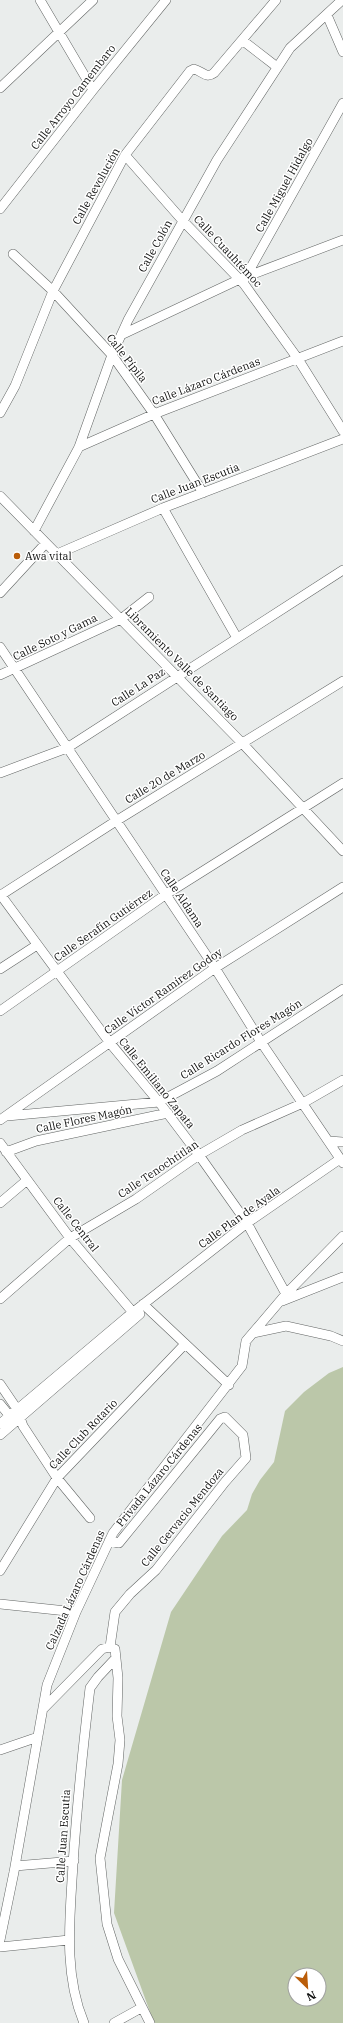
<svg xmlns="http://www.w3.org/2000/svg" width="343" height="2023" font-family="'IBM Plex Serif',serif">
  <rect width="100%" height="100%" fill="#eaedec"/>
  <path fill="#bbc7a9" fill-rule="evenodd" d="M343,1367v656h-189l-40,-110 8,-133 49,-168 51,-76 25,-26 5,-16 8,-14 14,-18 11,-51 19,-19 25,-19zM295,1975h24v24h-24z"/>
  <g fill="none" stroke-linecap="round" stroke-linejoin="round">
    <defs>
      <path id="minor" d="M40,0l53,90
        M327,15l16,37
        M242,40l35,27
        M0,88l93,-88
        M125,155l58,66 61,63 54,75 45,72
        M0,209l93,-119 73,-90
        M13,254l40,37 59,64 42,59 49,79
        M245,278l98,-175
        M121,335l119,-56 103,-39
        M0,413l15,-27 38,-95 72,-136 65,-84 4,-2c8,2 12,10 20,4l62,-73
        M79,447l75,-33 189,-73
        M0,496l243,248 100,107
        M163,508l74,130
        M34,531l45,-84 33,-92 16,-35 89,-160 73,-112 52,-48
        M57,554l106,-46 180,-69
        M0,593l46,-50
        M0,647l215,321 46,74 82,121
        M0,675l121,-56 28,-22
        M0,773l67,-25 276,-178
        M0,894l110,149 49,59 40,53 48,68 39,71
        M1,895l115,-74 227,-140
        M0,969l37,-24
        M0,1011l165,-116 178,-112
        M7,1116l152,-14 58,-31 126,-82
        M0,1120l215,-152 128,-81
        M329,1141l14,1
        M0,1143l70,95 66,78
        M6,1152l30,-11 132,-28
        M0,1203l26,-22
        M0,1299l70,-61 66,-39 63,-44 43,-25 61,-27 40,-23
        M282,1301l61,-24
        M143,1304l86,81
        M253,1333l33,-7 45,10 12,5
        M0,1384l17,25 6,17 34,52 33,40
        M0,1404l13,16
        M0,1424l127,-107 120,-94 93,-64
        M0,1435l140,-121
        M109,1541l10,2 101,-124 5,-2 18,18 3,23 -21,24 -69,88 -26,24 -15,18 -5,35 5,2 3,29 -1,38 3,24 -2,24 -18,94 7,66 11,35 32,64
        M0,1571l57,-93 128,-134
        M0,1604l76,8
        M43,1709l59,-60 8,-2
        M0,1750l38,-13
        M15,1866l59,-5
        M0,1940l14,-68 33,-187 29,-73 37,-79 129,-167 4,-25 40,-47 57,-58
        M0,1947l69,-7
        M84,2023c-21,-50 -14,-106 -11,-159 4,-59 10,-117 17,-176l8,-11 17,-18
        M114,2023l27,-15"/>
    </defs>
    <use href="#minor" stroke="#626564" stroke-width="10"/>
    <use href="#minor" stroke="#fff" stroke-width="9"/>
  </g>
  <circle fill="#ba5d09" stroke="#fff" stroke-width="1.5" cx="17" cy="556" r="4"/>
  <g text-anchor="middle" stroke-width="3" stroke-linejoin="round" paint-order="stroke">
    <g font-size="11" fill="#101110" stroke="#fff">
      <text transform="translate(73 97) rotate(-52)" y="4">Calle Arroyo Camembaro</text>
      <text transform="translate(284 185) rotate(-61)" y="4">Calle Miguel Hidalgo</text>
      <text transform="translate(96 186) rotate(-61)" y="4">Calle Revolución</text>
      <text transform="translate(155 246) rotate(-61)" y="4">Calle Colón</text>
      <text transform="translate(228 251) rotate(47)" y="4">Calle Cuauhtémoc</text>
      <text transform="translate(127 358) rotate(52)" y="4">Calle Pípila</text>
      <text transform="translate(206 381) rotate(-21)" y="4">Calle Lázaro Cárdenas</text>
      <text transform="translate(195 483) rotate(-21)" y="4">Calle Juan Escutia</text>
      <text transform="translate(55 637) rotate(-26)" y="4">Calle Soto y Gama</text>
      <text transform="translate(182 664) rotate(45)" y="4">Libramiento Valle de Santiago</text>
      <text transform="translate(138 687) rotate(-33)" y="4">Calle La Paz</text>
      <text transform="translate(165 777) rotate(-31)" y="4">Calle 20 de Marzo</text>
      <text transform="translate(182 898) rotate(56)" y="4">Calle Aldama</text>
      <text transform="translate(103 925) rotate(-35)" y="4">Calle Serafín Gutiérrez</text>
      <text transform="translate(163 991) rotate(-35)" y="4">Calle Víctor Ramírez Godoy</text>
      <text transform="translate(241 1039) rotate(-32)" y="4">Calle Ricardo Flores Magón</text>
      <text transform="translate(157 1083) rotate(51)" y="4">Calle Emiliano Zapata</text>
      <text transform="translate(84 1119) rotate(-12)" y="4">Calle Flores Magón</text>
      <text transform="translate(158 1169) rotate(-34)" y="4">Calle Tenochtitlan</text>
      <text transform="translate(239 1217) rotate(-36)" y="4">Calle Plan de Ayala</text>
      <text transform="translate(76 1224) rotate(52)" y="4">Calle Central</text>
      <text transform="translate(83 1434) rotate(-46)" y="4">Calle Club Rotario</text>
      <text transform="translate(159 1475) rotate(-51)" y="4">Privada Lázaro Cárdenas</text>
      <text transform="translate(182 1517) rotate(-51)" y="4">Calle Gervacio Mendoza</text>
      <text transform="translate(75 1590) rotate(-66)" y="4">Calzada Lázaro Cárdenas</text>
      <text transform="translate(63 1836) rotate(-86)" y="4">Calle Juan Escutia</text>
    </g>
    <g font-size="11" fill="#101110" stroke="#fff" text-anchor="start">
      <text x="25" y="560">Awa vital</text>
    </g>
  </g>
  <g transform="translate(307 1987) rotate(155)"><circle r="19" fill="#ffffff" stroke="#9fa09f"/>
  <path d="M0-3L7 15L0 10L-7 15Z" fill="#ba5d09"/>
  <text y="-6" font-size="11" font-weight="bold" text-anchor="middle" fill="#101110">N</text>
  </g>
</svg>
